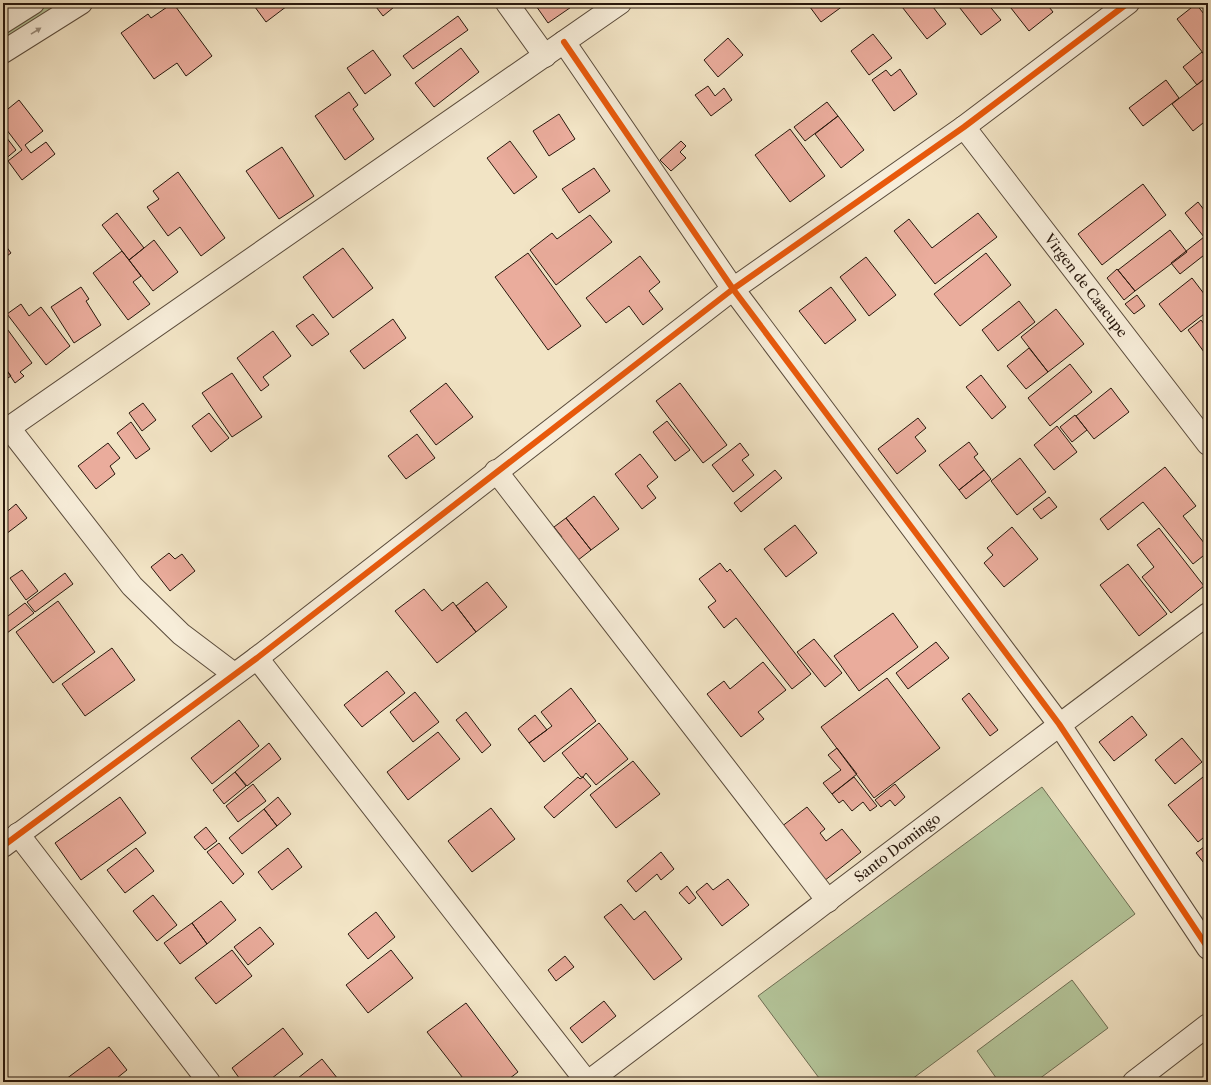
<svg xmlns="http://www.w3.org/2000/svg" width="1211" height="1085" font-family="'Libre Caslon Text',serif">
  <rect width="100%" height="100%" fill="#f2e4c5"/>
  <filter id="stains"><feTurbulence type="fractalNoise" baseFrequency=".005" numOctaves="4"/><feColorMatrix values="0 0 0 0 .2 0 0 0 0 .09 0 0 0 0 .02 0 0 0 .5 -.17"/></filter>
  <radialGradient id="worn" r=".72"><stop offset=".6" stop-color="#630" stop-opacity="0"/><stop offset="1" stop-color="#630" stop-opacity=".3"/></radialGradient>
  <path fill="#b4c59a" stroke="#6e6e54" d="M50,3h13l-60,37v-8z
    M1042,787l93,127 -227,168h-86l-64,-86z
    M1072,980l36,48 -73,54h-36l-22,-31z"/>
  <path fill="#eaac9c" stroke="#28180d" d="M173,3l39,53 -26,20 -9,-13 -23,16 -33,-46 27,-19 3,4z
    M252,3h39l-25,19z
    M373,3h26l-16,13z
    M534,3h43l-29,20z
    M807,3h40l-26,19z
    M899,3h31l16,21 -19,15z
    M956,3h31l14,17 -20,15z
    M1007,3h39l7,9 -24,19z
    M1196,4l12,15v30l-5,4 -26,-34z
    M458,16l10,14 -55,39 -10,-13z
    M873,34l19,24 -23,17 -18,-24z
    M728,38l15,17 -25,22 -14,-17z
    M461,48l18,24 -45,35 -19,-24z
    M373,50l18,25 -26,19 -18,-26z
    M1202,52l6,8v16l-11,9 -14,-18z
    M900,69l17,25 -23,17 -22,-31 14,-10 5,6z
    M1208,76v43l-15,12 -21,-27z
    M1166,80l13,18 -36,28 -14,-18z
    M708,86l7,10 9,-8 8,12 -21,16 -16,-21z
    M349,92l9,13 -5,4 21,30 -29,21 -30,-44z
    M19,100l24,31 -18,14 6,8 15,-11 9,12 -33,26 -14,-19 14,-11 -19,-25v-12z
    M827,102l11,14 -33,25 -11,-14z
    M559,114l16,25 -26,17 -16,-25z
    M838,116l26,34 -23,18 -26,-34z
    M790,129l35,47 -35,26 -35,-47z
    M3,133l13,17 -13,11z
    M510,141l27,36 -23,17 -27,-36z
    M681,141l5,5 -6,6 6,6 -15,13 -11,-11z
    M282,147l32,49 -35,23 -33,-48z
    M594,168l16,23 -31,22 -17,-24z
    M178,172l47,66 -24,18 -21,-29 -12,9 -21,-29 12,-8 -6,-8z
    M1143,184l23,31 -64,50 -24,-31z
    M1198,202l10,13v37l-28,22 -9,-11 33,-26 -19,-24z
    M117,213l27,35 -15,12 -27,-35z
    M978,213l19,24 -62,47 -41,-53 15,-12 23,29z
    M590,215l22,27 -56,43 -26,-35 22,-17 5,6z
    M1170,230l17,22 -52,39 -17,-21z
    M154,240l24,32 -25,19 -24,-31z
    M3,242l8,11 -8,6z
    M343,248l30,40 -40,30 -30,-41z
    M122,251l19,25 -8,6 17,22 -22,16 -35,-47z
    M528,253l53,73 -33,24 -53,-73z
    M986,253l25,32 -51,41 -26,-32z
    M640,256l20,26 -11,9 14,18 -20,16 -14,-19 -23,17 -20,-25z
    M866,257l30,38 -27,21 -29,-39z
    M1117,269l18,22 -11,9 -17,-22z
    M1192,278l16,21v12l-27,21 -22,-28z
    M81,287l8,12 -3,2 15,24 -27,18 -23,-36z
    M831,287l25,33 -31,24 -26,-33z
    M1137,295l8,11 -11,8 -9,-10z
    M1019,301l16,21 -37,29 -16,-21z
    M21,304l8,12 12,-9 29,39 -24,19 -39,-51z
    M1056,309l28,35 -36,28 -27,-35z
    M313,314l16,20 -17,12 -16,-20z
    M393,319l13,19 -42,31 -14,-18z
    M1201,320l7,9v20l-4,3 -16,-22z
    M5,326l27,37 -12,9 4,4 -9,7 -12,-18v-38z
    M273,331l18,25 -28,21 6,8 -8,6 -24,-33z
    M1029,348l19,24 -22,17 -19,-23z
    M1070,364l22,28 -42,34 -22,-28z
    M3,365l8,11 -8,5z
    M232,373l30,44 -30,20 -30,-44z
    M981,375l25,32 -14,12 -26,-32z
    M446,383l27,34 -37,28 -26,-34z
    M680,383l47,62 -24,18 -47,-62z
    M1111,388l18,24 -35,27 -18,-23z
    M143,403l13,17 -14,11 -13,-18z
    M209,413l20,25 -18,14 -19,-26z
    M1075,415l12,15 -15,12 -12,-15z
    M918,418l8,10 -11,9 11,14 -29,23 -19,-25z
    M667,421l23,29 -15,11 -22,-29z
    M131,422l19,27 -14,10 -19,-26z
    M1057,426l20,26 -23,18 -20,-25z
    M417,434l18,24 -29,21 -18,-23z
    M969,442l9,12 -4,3 10,13 -25,20 -20,-25z
    M108,443l12,15 -10,8 5,8 -19,15 -18,-23z
    M740,443l9,12 -7,5 12,15 -21,17 -21,-27z
    M640,454l18,23 -11,9 9,12 -14,11 -27,-35z
    M1020,458l26,34 -29,23 -26,-34z
    M1165,467l31,39 -13,10 25,32v4l-15,12 -50,-62 -35,28 -8,-11z
    M775,470l7,8 -41,34 -7,-9z
    M984,470l7,9 -25,20 -7,-9z
    M594,496l25,33 -28,21 -25,-32z
    M1049,497l8,10 -16,12 -8,-10z
    M16,504l11,14 -21,16 -3,-4v-15z
    M566,518l25,32 -18,14 -17,-22 6,-5 -8,-10z
    M795,525l22,28 -31,24 -22,-28z
    M1012,527l26,32 -34,28 -20,-24 9,-8 -6,-7z
    M1159,528l45,58 -33,27 -29,-36 12,-10 -17,-22z
    M169,553l6,6 7,-5 13,17 -25,20 -19,-24z
    M720,563l7,9 3,-3 81,105 -19,15 -56,-71 -12,10 -16,-21 8,-6 -17,-22z
    M1128,564l39,50 -28,22 -39,-51z
    M22,570l16,21 -12,9 -16,-22z
    M65,573l8,11 -38,28 -8,-10z
    M487,582l20,25 -31,25 -20,-26z
    M424,589l18,22 11,-9 23,30 -39,31 -42,-52z
    M58,601l37,51 -42,31 -37,-51z
    M25,603l9,10 -31,23v-19l1,2z
    M893,613l25,34 -59,44 -25,-35z
    M814,639l28,34 -17,14 -28,-35z
    M936,642l13,16 -41,31 -12,-16z
    M112,648l23,32 -50,36 -23,-32z
    M763,662l23,28 -28,22 6,7 -23,18 -34,-43 17,-13 6,8z
    M387,671l18,22 -43,34 -18,-22z
    M887,678l53,70 -66,50 -53,-71z
    M571,688l25,33 -52,41 -15,-19 23,-17 -11,-14z
    M415,692l24,30 -26,20 -23,-30z
    M969,693l29,37 -8,6 -28,-37z
    M466,712l25,33 -9,8 -26,-33z
    M535,715l12,15 -18,13 -11,-14z
    M1132,716l15,19 -33,26 -15,-19z
    M239,720l20,26 -47,38 -21,-26z
    M599,723l29,36 -32,26 -10,-12 -3,4h-2l-19,-24z
    M438,732l22,27 -52,41 -21,-28z
    M1182,738l20,24 -27,22 -20,-24z
    M269,743l12,16 -34,27 -12,-14z
    M837,748l20,26 -25,20 -9,-11 18,-13 -13,-15z
    M633,761l27,33 -44,34 -26,-33z
    M235,772l11,14 -22,18 -11,-14z
    M1208,773v61l-10,8 -30,-37z
    M578,777l2,2 3,-2 8,9 -37,32 -10,-11z
    M854,777l23,29 -7,5 -7,-9 -11,9 -9,-11 -4,3 -7,-9z
    M253,784l13,17 -28,21 -12,-16z
    M895,784l10,13 -10,9 -5,-6 -9,7 -6,-7z
    M120,797l26,36 -65,47 -26,-37z
    M278,797l13,17 -14,12 -13,-17z
    M807,807l18,22 -5,4 6,8 16,-12 19,23 -37,29 -43,-54z
    M491,808l24,31 -43,33 -24,-31z
    M264,809l13,17 -35,28 -13,-16z
    M206,827l11,14 -12,9 -11,-13z
    M219,843l25,31 -11,10 -26,-32z
    M1208,844v24l-12,-15z
    M136,848l18,23 -29,22 -18,-23z
    M288,848l14,19 -30,23 -14,-18z
    M661,852l13,17 -13,11 -4,-6 -21,18 -9,-11z
    M728,879l21,26 -27,21 -26,-34 11,-9 6,7z
    M687,886l9,12 -7,6 -10,-11z
    M153,895l24,30 -20,16 -24,-30z
    M221,901l15,19 -29,24 -15,-21z
    M621,904l13,16 11,-9 37,48 -28,21 -50,-63z
    M376,912l19,25 -27,22 -20,-25z
    M192,923l15,21 -27,20 -16,-21z
    M260,927l14,17 -26,21 -14,-18z
    M232,950l20,26 -36,28 -21,-26z
    M391,950l22,28 -45,35 -22,-28z
    M565,956l9,11 -18,14 -8,-11z
    M604,1001l12,15 -34,27 -12,-15z
    M466,1003l52,69 -13,10h-39l-39,-50z
    M283,1028l20,26 -36,28h-25l-10,-14z
    M109,1047l18,23 -15,12h-50z
    M322,1059l16,20 -5,3h-40z
    M517,1077l4,5h-10z"/>
  <g fill="none" stroke-linecap="round" stroke-linejoin="round">
    <defs>
      <g id="minor">
        <path d="M507,3l38,53"/>
        <path d="M564,42l169,247 326,435 149,224"/>
        <path id="s1" d="M964,127l244,317"/>
        <path d="M9,428l123,158 49,48 53,40"/>
        <path d="M3,432l617,-429"/>
        <path d="M496,471l332,430"/>
        <path d="M257,658l330,424"/>
        <path d="M18,834l191,248"/>
        <path d="M3,846l254,-188 476,-369 231,-162 164,-124"/>
        <path d="M1134,1082l74,-57"/>
      </g>
      <g id="tertiary">
        <path d="M3,22l30,-19"/>
        <path d="M3,52l78,-49"/>
        <path id="s2" d="M588,1082c207,-156 412,-314 620,-468"/>
      </g>
    </defs>
    <use href="#minor" stroke="#5a4b3b" stroke-width="24"/>
    <use href="#tertiary" stroke="#5a4b3b" stroke-width="24"/>
    <use href="#minor" stroke="#f7edd9" stroke-width="22"/>
    <use href="#tertiary" stroke="#f7edd9" stroke-width="22"/>
    <defs>
      <path id="cycleway" d="M564,42l169,247 326,435 149,224
        M3,846l254,-188 476,-369 231,-162 164,-124"/>
    </defs>
    <use href="#cycleway" stroke="#f7edd9" stroke-width="8"/>
    <use href="#cycleway" stroke="#e8590c" stroke-width="6"/>
  </g>
  <defs><path id="oneway-solid" d="M-6-.8H1V-3.2L6.5 0L1 3.2V.8H-6Z"/></defs>
  <use fill="#9a8d7d" href="#oneway-solid" transform="translate(36 31) rotate(-32)"/>
  <g text-anchor="middle" stroke-width="3.5" stroke-linejoin="round" paint-order="stroke">
    <g font-size="14" fill="#28180d" stroke="#f7edd9">
      <text dy="5" stroke="none"><textPath href="#s1" startOffset="200">Virgen de Caacupe</textPath></text>
      <text dy="5" stroke="none"><textPath href="#s2" startOffset="388">Santo Domingo</textPath></text>
    </g>
  </g>
  <rect width="1211" height="1085" fill="none" stroke="#f2e4c5" stroke-width="16"/>
  <rect x="4" y="4" width="1203" height="1077" fill="none" stroke="#28180d" stroke-width="2"/>
  <rect x="8" y="8" width="1195" height="1069" fill="none" stroke="#28180d"/>
  <rect width="100%" height="100%" filter="url(#stains)"/>
  <rect width="100%" height="100%" fill="url(#worn)"/>
</svg>
